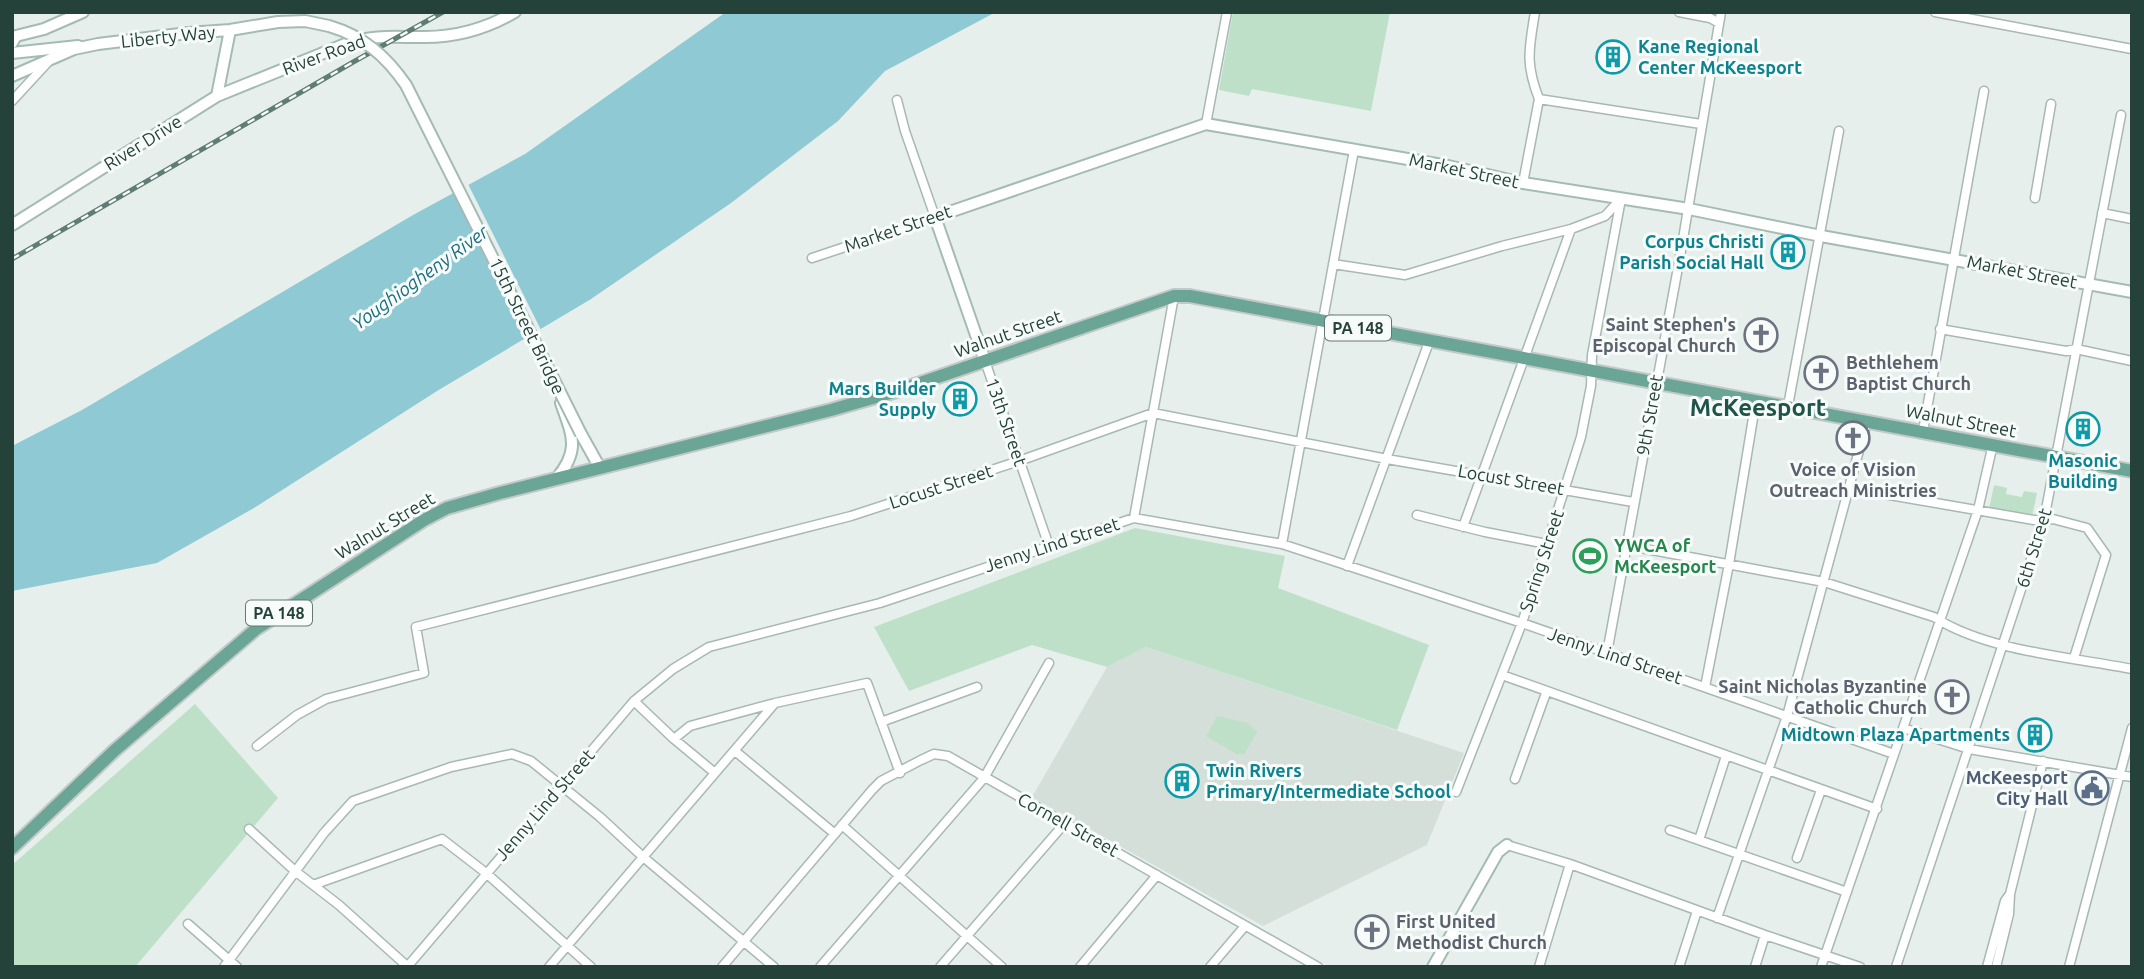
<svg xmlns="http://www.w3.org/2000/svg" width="2144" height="979" font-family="Ubuntu,sans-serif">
  <rect width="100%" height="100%" fill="#e6efeb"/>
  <path fill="#d4dfda" d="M1146,647l318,106 -37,92 -164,81 -231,-129 75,-130z"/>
  <path fill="#bfe0c8" d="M1233,12h157l-19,99 -119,-22 -3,7 -30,-6z
    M1994,485l13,3 -1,6 16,3 2,-6 13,2 -5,24 -43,-8z
    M1135,528l150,28 -7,32 151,57 -32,85 -251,-83 -39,20 -75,-22 -123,46 -35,-64z
    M195,704l83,94 -143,169h-123v-102z
    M1217,716l31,7 9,9 -13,23 -4,-2 -2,2 -32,-19z"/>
  <path fill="#8ec9d4" d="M726,12h270l-111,59 -47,50 -107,82 -140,96 -154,92 -183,117 -97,55 -145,28v-145l70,-36 331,-195 112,-61z"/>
  <path fill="#e6efeb" d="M467,182l75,150 -15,9 -75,-151z"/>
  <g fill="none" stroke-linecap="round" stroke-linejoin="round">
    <defs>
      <path id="street" d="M1535,12c-6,37 -10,51 4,87
        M1679,12l31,6 9,5
        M1935,12l197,37
        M1539,99l162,25
        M12,101l36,-39
        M1206,124l21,-112
        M1523,183l16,-84
        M2035,198l16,-94
        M2102,213l30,6
        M812,258l123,-41 -30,-86 -8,-31
        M1333,264l72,11 97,-29 69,-17 34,-13 14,-15
        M1940,329l126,22 10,-2 56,12
        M985,361l64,185
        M1788,406l51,-275
        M1923,431l61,-340
        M1849,488l185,32 19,-1 34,9 19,27 -32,103
        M1417,515l68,17 62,12
        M1134,518l40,-222
        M1463,527l108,-298
        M1282,544l72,-394
        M1625,545l199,37 110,35c52,34 137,40 198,52
        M1347,566l82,-224
        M1607,653l74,-402 40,-239
        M1502,675l375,134
        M1705,687l24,-123 27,-164
        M634,701l40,38 41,34
        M881,722l96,-35
        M1903,728l66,21 163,28
        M674,739l16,-13 85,-23 92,-20 33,90
        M257,746l40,-31 29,-16 98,-26 -8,-46 435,-111 168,-55 134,-48 234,46 246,43
        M735,751l100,83
        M1515,779l31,-86
        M1456,792l66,-169 59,-186 10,-51 1,-31 29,-156
        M842,825l160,142
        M249,829l46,42 44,34 69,62
        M1670,830l177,62
        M1699,840l27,-84
        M1507,845l63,19 195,71 95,32
        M1797,858l24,-68
        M313,885l129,-46 44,34 105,94
        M1717,918l70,-202 80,-295
        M188,924l49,43
        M224,967l100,-134 29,-32 98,-34 61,-13 19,7 69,56 42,39 132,111
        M407,967l227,-266 39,-32 36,-22 171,-44 254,-85 148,26 240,79 372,131
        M549,967l226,-264
        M722,967l150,-177 9,-9 40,-21 13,-6 14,2 370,211
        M820,967l164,-189 65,-115
        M940,967l125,-144
        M1080,967l77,-92
        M1210,967l35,-41
        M1539,967l31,-103
        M1679,967l18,-56
        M1755,967l10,-32
        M1821,967l157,-457 15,-66
        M1896,967l148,-447 77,-405
        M1987,967l18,-66 5,-7
        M1996,967l13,-53 1,-20 33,-133
        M2069,967l63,-239"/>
      <path id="secondary" d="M12,43l4,-7 28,-7 39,-17
        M12,53l66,-7
        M12,76l62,-27 24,-5 90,-11 42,-3 48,-8 27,-1 24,5
        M217,96l13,-66
        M12,225l205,-129 131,-53c28,-8 43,-6 71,-6 34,1 67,-8 96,-25
        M985,361l-50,-144 271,-93 242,42 75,17 166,26 132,27 311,56
        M581,434l19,34
        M556,479c25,-29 16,-44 5,-76
        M1433,967l65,-115 9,-7"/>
      <path id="primary" d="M12,848l102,-97 142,-122 168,-109 23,-12 53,-15 331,-83 66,-19 277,-95h16l942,175"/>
    </defs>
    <use href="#street" stroke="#a8b8b2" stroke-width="11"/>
    <use href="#secondary" stroke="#a4bbb3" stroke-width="14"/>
    <use href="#primary" stroke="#c2cac8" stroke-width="16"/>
    <use href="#street" stroke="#fff" stroke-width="8"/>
    <use href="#secondary" stroke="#fff" stroke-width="10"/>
    <use href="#primary" stroke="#6aa596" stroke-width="12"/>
    <defs>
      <path id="rail" d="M12,259l343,-198 88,-49"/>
    </defs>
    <use href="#rail" stroke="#5f7d75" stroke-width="5"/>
    <use href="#rail" stroke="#f7fbf9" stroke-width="2.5" stroke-dasharray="8" stroke-linecap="butt"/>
    <defs>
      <path id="secondary-bridge" d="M329,26c34,10 57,30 77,59l175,349"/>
    </defs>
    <use href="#secondary-bridge" stroke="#a4bbb3" stroke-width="14" stroke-linecap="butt"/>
    <use href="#secondary-bridge" stroke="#fff" stroke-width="10"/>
  </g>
  <defs>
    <symbol id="building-ring" viewBox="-11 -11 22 22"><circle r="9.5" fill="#f7fbf9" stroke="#0f9aa8" stroke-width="1.5"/><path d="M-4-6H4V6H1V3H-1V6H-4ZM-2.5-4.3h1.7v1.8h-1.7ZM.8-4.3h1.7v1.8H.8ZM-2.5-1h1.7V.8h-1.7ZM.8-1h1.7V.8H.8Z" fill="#0f9aa8"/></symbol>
    <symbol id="church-ring" viewBox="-11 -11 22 22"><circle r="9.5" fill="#f7fbf9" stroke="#6b7280" stroke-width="1.5"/><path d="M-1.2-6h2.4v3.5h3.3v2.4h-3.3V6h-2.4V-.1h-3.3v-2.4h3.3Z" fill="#6b7280"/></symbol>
    <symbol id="stadium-ring" viewBox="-11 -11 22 22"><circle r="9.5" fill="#f7fbf9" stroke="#2e9e5b" stroke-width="1.5"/><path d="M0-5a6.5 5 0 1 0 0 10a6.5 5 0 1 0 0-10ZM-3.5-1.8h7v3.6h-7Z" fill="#2e9e5b"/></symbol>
    <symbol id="civic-ring" viewBox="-11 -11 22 22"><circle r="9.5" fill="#f7fbf9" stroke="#5c6f8a" stroke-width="1.5"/><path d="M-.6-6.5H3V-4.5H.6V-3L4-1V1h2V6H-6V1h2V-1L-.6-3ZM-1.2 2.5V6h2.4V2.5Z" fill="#5c6f8a"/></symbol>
  </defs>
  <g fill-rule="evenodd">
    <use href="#building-ring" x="1594" y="38" width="38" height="38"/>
    <use href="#building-ring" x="1769" y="233" width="38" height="38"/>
    <use href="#church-ring" x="1742" y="316" width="38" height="38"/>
    <use href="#church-ring" x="1802" y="354" width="38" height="38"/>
    <use href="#building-ring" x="941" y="380" width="38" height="38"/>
    <use href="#building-ring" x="2064" y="410" width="38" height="38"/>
    <use href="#church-ring" x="1834" y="419" width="38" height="38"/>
    <use href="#stadium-ring" x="1571" y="537" width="38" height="38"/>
    <use href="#church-ring" x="1933" y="678" width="38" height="38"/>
    <use href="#building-ring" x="2016" y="716" width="38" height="38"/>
    <use href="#building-ring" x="1163" y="762" width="38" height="38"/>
    <use href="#civic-ring" x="2073" y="769" width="38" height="38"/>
    <use href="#church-ring" x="1353" y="913" width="38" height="38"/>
  </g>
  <g text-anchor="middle" stroke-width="6" stroke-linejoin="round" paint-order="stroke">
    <g fill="#f7fbf9" stroke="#637a73" stroke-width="2">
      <rect x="1325" y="315.5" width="66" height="25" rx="5"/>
      <rect x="246" y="600.5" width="66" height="25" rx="5"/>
    </g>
    <g font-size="16" font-weight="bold" fill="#24423a">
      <text x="1358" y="334">PA 148</text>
      <text x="279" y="619">PA 148</text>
    </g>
    <g font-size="18" fill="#24423a" stroke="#f7fbf9">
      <text transform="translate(168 37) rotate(-6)" y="6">Liberty Way</text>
      <text transform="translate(324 55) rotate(-20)" y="6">River Road</text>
      <text transform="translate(143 143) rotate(-32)" y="6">River Drive</text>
      <text transform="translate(1464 171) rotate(12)" y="6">Market Street</text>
      <text transform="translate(898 229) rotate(-19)" y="6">Market Street</text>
      <text transform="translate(2022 272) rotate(11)" y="6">Market Street</text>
      <text transform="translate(527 326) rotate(64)" y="6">15th Street Bridge</text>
      <text transform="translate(1008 334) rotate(-19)" y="6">Walnut Street</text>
      <text transform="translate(1650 415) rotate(-80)" y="6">9th Street</text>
      <text transform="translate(1961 421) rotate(11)" y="6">Walnut Street</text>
      <text transform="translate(1006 422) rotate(71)" y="6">13th Street</text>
      <text transform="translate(1511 480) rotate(10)" y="6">Locust Street</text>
      <text transform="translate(941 487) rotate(-18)" y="6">Locust Street</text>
      <text transform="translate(385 526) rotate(-31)" y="6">Walnut Street</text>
      <text transform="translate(1052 545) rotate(-18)" y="6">Jenny Lind Street</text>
      <text transform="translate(2034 548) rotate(-73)" y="6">6th Street</text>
      <text transform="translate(1542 561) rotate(-72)" y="6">Spring Street</text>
      <text transform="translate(1615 656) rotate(19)" y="6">Jenny Lind Street</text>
      <text transform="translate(545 805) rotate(-49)" y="6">Jenny Lind Street</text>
      <text transform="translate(1068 825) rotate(29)" y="6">Cornell Street</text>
    </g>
    <g font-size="18" font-weight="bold" fill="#0d838f" stroke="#f7fbf9" text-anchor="end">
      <text x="1638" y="53" text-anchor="start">Kane Regional<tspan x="1638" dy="21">Center McKeesport</tspan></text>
      <text x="1764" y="248">Corpus Christi<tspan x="1764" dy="21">Parish Social Hall</tspan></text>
      <text x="936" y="395">Mars Builder<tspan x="936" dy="21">Supply</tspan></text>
      <text x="2083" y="467" text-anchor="middle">Masonic<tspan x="2083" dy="21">Building</tspan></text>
      <text x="2010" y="741">Midtown Plaza Apartments</text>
      <text x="1206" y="777" text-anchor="start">Twin Rivers<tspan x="1206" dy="21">Primary/Intermediate School</tspan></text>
    </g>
    <g font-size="18" font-weight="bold" fill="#5b616d" stroke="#f7fbf9" text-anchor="end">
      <text x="1736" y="331">Saint Stephen's<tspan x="1736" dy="21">Episcopal Church</tspan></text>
      <text x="1846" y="369" text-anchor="start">Bethlehem<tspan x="1846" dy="21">Baptist Church</tspan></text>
      <text x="1853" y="476" text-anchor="middle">Voice of Vision<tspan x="1853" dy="21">Outreach Ministries</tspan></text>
      <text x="1927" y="693">Saint Nicholas Byzantine<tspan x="1927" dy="21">Catholic Church</tspan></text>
      <text x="1396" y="928" text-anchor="start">First United<tspan x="1396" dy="21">Methodist Church</tspan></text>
    </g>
    <g font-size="18" font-weight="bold" fill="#27864d" stroke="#f7fbf9" text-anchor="start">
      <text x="1614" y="552">YWCA of<tspan x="1614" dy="21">McKeesport</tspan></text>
    </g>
    <g font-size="18" font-weight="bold" fill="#4e5e75" stroke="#f7fbf9" text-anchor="end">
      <text x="2068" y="784">McKeesport<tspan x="2068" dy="21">City Hall</tspan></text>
    </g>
    <g font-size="19" font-style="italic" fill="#1c6f80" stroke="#f7fbf9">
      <text transform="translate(420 277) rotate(-36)" y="7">Youghiogheny River</text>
    </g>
    <g font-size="24" font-weight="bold" fill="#1f5548" stroke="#f7fbf9">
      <text x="1758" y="416">McKeesport</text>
    </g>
  </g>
  <rect width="2144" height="979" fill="none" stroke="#24423a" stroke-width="28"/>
</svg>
